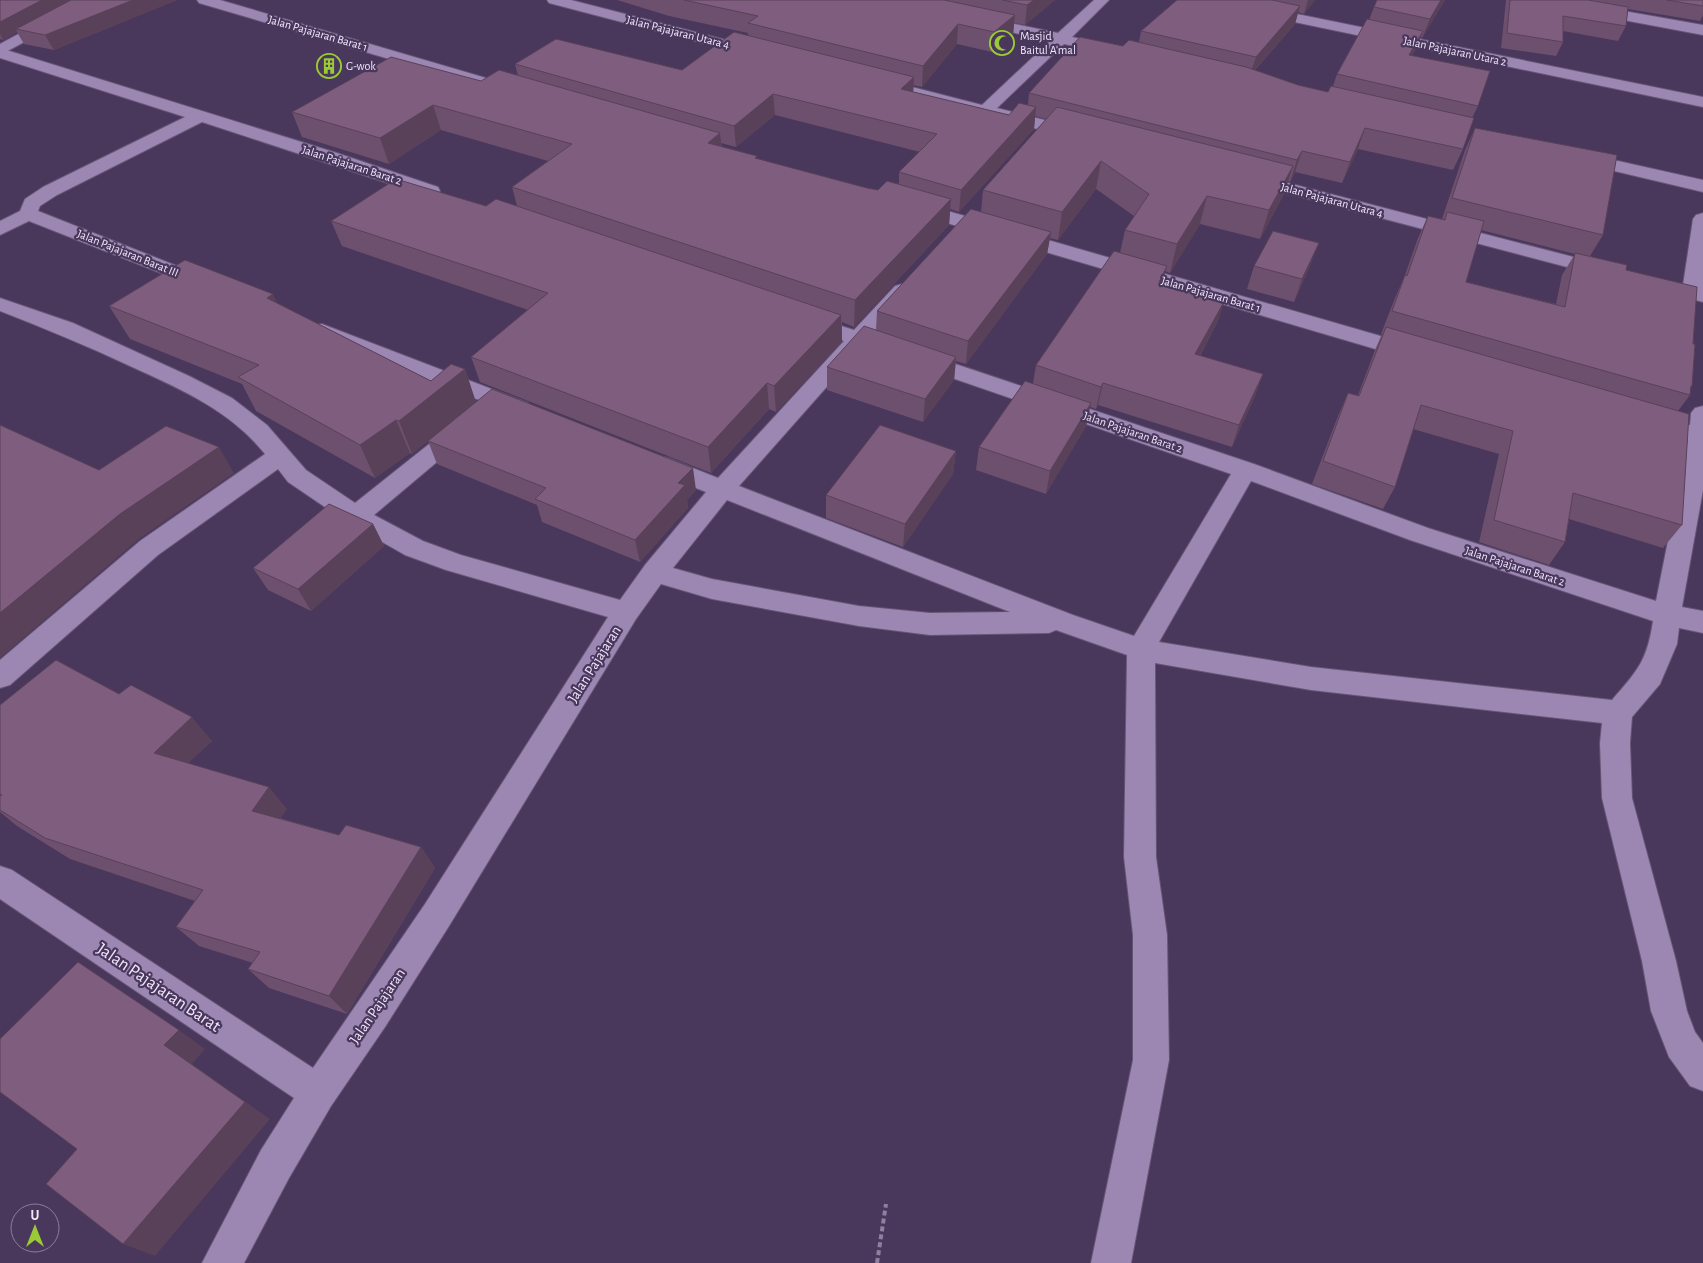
<svg xmlns="http://www.w3.org/2000/svg" width="1703" height="1263" font-family="'Alegreya Sans',sans-serif">
  <rect width="100%" height="100%" fill="#49375c"/>
  <g fill="none" stroke-linecap="round" stroke-linejoin="round">
    <defs>
      <path id="minor" d="M197,0h23l300,88 2,3 -2,3h-12l-309,-91z
        M547,0h24l190,49 2,3 -2,3 -6,2 -206,-54z
        M1094,0h15l-37,37 46,10 2,3 -2,3 -6,2 -48,-11 -67,64 87,22 3,4 -3,4 -6,1 -6,-1 -201,-52 -2,-3 2,-3 6,-2 105,27 68,-64 -79,-18 -2,-3 2,-3 5,-1 82,17z
        M1200,0h28l475,97v10l-496,-103 -5,-1z
        M1531,0h31l141,25v10l-165,-31 -5,-1z
        M0,48l337,105 101,34 2,4 -2,4 -7,2 -7,-2 -222,-73 -145,73 -17,11 -2,5 172,68 3,4 -3,4 -7,2 -7,-2 -167,-66 -29,14v-14l20,-10 5,-12 18,-12 142,-70 -185,-59z
        M1578,152l125,28v12l-131,-31 -3,-4 3,-4z
        M1250,173l362,94 3,4 -3,4 -7,2 -361,-95 -3,-4 3,-4z
        M913,201l509,147 3,5 -3,5 -8,2 -8,-2 -500,-147 -2,-4 2,-4z
        M1703,213v89l-51,-13 -3,-4 3,-4 7,-2 24,6 10,-66 3,-4z
        M902,284l7,2 3,4 -40,46 382,128 174,64 228,73 32,-161 -44,-13 -4,-5 4,-5 8,-3 38,11 1,-12 4,-5 8,-2v84l-21,117 21,4v22l-24,-5 -2,16 -17,40 -28,33 -2,26 2,55 44,163 11,50 8,21 8,11v48l-13,-5 -21,-29 -18,-46 -9,-50 -40,-163 -2,-55 2,-20 -291,-33 -156,-27 1,194 11,78 2,125 -38,203h-40l42,-203v-125l-9,-78 3,-202 -71,-25 -7,3 -119,2 -71,-9 -147,-27 -51,-15 -25,35 -187,307 -64,101 -54,79 -42,72 -45,85h-42l59,-113 33,-52 -294,-199v-33l12,4 301,198 112,-164 183,-287 -162,-47 -41,-15 -58,-33 -59,-40 -10,-13 -120,86 -148,130 -10,3v-28l140,-119 125,-87c-35,-44 -85,-65 -135,-88 -43,-20 -86,-38 -130,-55v-13l73,25 116,53 43,22 35,27 39,45 49,33 98,-78 8,-3 8,3 4,5 -4,5 -95,80 49,26 38,14 159,45 25,-35 61,-73 -56,-22 -3,-6 3,-6 9,-2 9,2 50,20 126,-137 -44,-16 -4,-4 4,-4 7,-2 47,15 41,-44zM862,347l369,127 -97,162 -61,-21 -334,-129zM1251,481l159,59 243,81c-6,40 -15,49 -41,79l-301,-33 -152,-25zM727,500l283,112 -80,1 -71,-7 -147,-27 -39,-11z
        M322,324l206,79 3,5 -3,5 -8,2 -8,-2 -198,-78 -3,-5 3,-5z"/>
      <path id="tertiary" d="M81,0h18l-2,3 -97,52v-11z"/>
    </defs>
    <use href="#minor" stroke="#655575" stroke-width="2"/>
    <use href="#tertiary" stroke="#655575" stroke-width="2"/>
    <path stroke="#8f809f" stroke-width="4" stroke-dasharray="5 3" stroke-linecap="butt" d="M877,1263l9,-59"/>
    <use href="#minor" fill="#9b87b1" fill-rule="evenodd"/>
    <use href="#tertiary" fill="#9b87b1" fill-rule="evenodd"/>
  </g>
  <path fill="#6d506d" fill-rule="evenodd" d="M0,0h177l-123,50 -30,-6 -7,-12 -14,8 -3,-1z
    M617,0h438l-30,25 -11,-2 -1,12 -21,17 -35,-8 -35,43 -9,-2v7l96,23 19,-10 1,-12 94,-47 16,-4 2,-11 36,-31h138l-11,14 -6,-2 -3,12 -40,46 43,15 30,7 5,-6 4,-12 32,-54 5,-13 3,-7h68l-23,38 -2,-1 -4,12 -4,6 66,51 -6,12 -9,31 -10,21 -95,-21 -16,34 -47,-11 -5,10 -2,-1 -4,13 -24,45 -60,-15 -30,49 -5,-2 -3,12 56,38 -18,35 63,18 -8,22 -23,51 -134,-42 -2,4 -6,-2 -4,19 -40,68 -70,-24 3,-23 54,-64 3,-18 84,-112 5,-23 9,-14 -38,-27 -38,51 -8,-2 -3,16 -81,110 -10,-3 -2,19 -31,42 -96,-32v-23l49,-37 1,-19 104,-99 2,-22 63,-71 -11,-3 -1,13 -75,83 -9,-3 -1,16 -95,102 -12,-5v19l-66,71 -7,-3 -58,64 -231,-91 -9,-25 57,-47 -186,-64 -11,-25 155,-15h31l-5,-19 36,-26 -107,-31 -52,34 -87,-27 -10,-25 189,-31 37,-5 -3,-12 167,6 66,-34v-3l-79,-17zM775,115l145,37 -21,20v12l-21,6 -11,-2 -110,-29 -35,-12 -1,-4 15,4z
    M1506,0h197v15l-3,6 -72,-12 -2,17 -8,15 -55,-10v11l-7,14 -55,-8z
    M1475,128l128,107 -13,21 36,14 67,74 -1,42 -2,3v6l-12,16 4,114 -19,23 -94,-29 -4,23 -16,23 -70,-23 20,-88 -86,-25 -18,58 -12,22 -71,-25 26,-68 10,-23 10,2 17,-45 7,-16h-1l14,-36 10,-23 13,-37 10,-22 14,3 23,-69zM1481,230l94,24 -13,21 -6,29 -90,-22z
    M1254,266h56l-16,36 -47,-13z
    M278,304l153,77 34,-12 11,33 220,88 -9,10 1,8 -48,54 -98,-40 -5,-17 -100,-41 -9,-23 -16,13 -2,-1 -35,25 -119,-67 -14,-27 -112,-45 -21,-33z
    M956,451l-3,23 -50,73 -77,-29v-23z
    M373,524l11,22 -73,65 -43,-21 -15,-22z
    M119,694l93,47 -24,22 99,46 -7,9 59,17 82,12 14,21 -88,146 -78,-26 -21,-19 5,-6 -54,-17 -23,-19 19,-26 -125,-42 -53,-33 -17,-14v-107z"/>
  <path fill="#594159" d="M42,0h35l-61,29 1,3 -14,8 -3,-6v-12z
    M133,0h44l-123,50 -9,-15z
    M1034,0h21l-30,25 2,-20z
    M1308,0h7l-11,14z
    M1441,0h4l-23,38 8,-19z
    M1300,6l-5,18 -45,51 6,-18z
    M1015,15l-2,20 -21,17 2,-20z
    M958,24l-1,20 -35,43 1,-21z
    M1423,31l-7,18 -15,25 8,-19z
    M914,77l-1,21 -12,-9z
    M773,94l2,21 -39,32 -2,-21z
    M433,105l8,25 -52,34 -9,-26z
    M1036,107l-2,22 -75,83 2,-22z
    M1365,128l-7,21 -16,34 8,-21z
    M720,133l3,26 -15,-16z
    M1302,151l-7,21 -5,10 7,-22z
    M1101,161l-5,28 -38,51 4,-28z
    M1293,166l-9,28 -24,45 9,-29z
    M1207,196l-7,28 -30,49 7,-29z
    M951,199l-2,26 -95,102 1,-27z
    M1051,232l-4,22 -81,110 2,-23z
    M1319,243l-9,23 -16,36 8,-23z
    M1167,266l-6,22 -2,-6z
    M273,294l16,33 -22,-29z
    M1225,300l-7,21 -29,55 6,-22z
    M841,315l1,26 -66,71 -2,-26z
    M956,357l-2,23 -31,42 2,-23z
    M465,369l11,34 -64,51 -13,-33z
    M1263,374l-8,22 -23,51 7,-22z
    M767,383l2,26 -58,64 -3,-26z
    M1103,383l-5,22 -2,4 5,-22z
    M1091,403l-5,23 -40,68 4,-23z
    M396,420l14,33 -35,25 -15,-33z
    M219,447l15,26 -95,66 -139,119v-45l120,-99z
    M956,451l-3,23 -50,73 2,-23z
    M693,468l3,22 -9,10 1,8 -48,54 -5,-22 43,-57z
    M373,524l11,22 -73,65 -13,-22z
    M192,717l20,24 -37,34 -21,-22z
    M269,787l18,22 -17,23 -18,-21z
    M421,847l14,21 -88,146 -18,-18z
    M179,1030l26,19 -13,15 78,55 -115,137 -32,-12 41,-199z"/>
  <path fill="#7f5d7f" stroke="#594159" d="M0,0h42l-42,22z
    M71,0h62l-88,35 -29,-6z
    M684,0h260l71,15 -21,17 -36,-8 -35,42 -175,-43 10,-7z
    M1002,0h32l-7,5z
    M1177,0h95l28,6 -44,51 -115,-26z
    M1377,0h64l-11,19 -56,-12z
    M1510,0h78l40,7 -2,19 -63,-10v26l-56,-9z
    M1667,0h36v6z
    M1367,19l56,12 -14,24 81,16 -12,35 -141,-32z
    M734,32l180,45 -13,12 108,26 10,-12 17,4 -75,83 -62,-18 38,-38 -164,-40 -39,32 -219,-62 41,-25 126,31z
    M1080,37l43,9 6,-6 117,27 52,18 30,7 3,-6 143,32 -11,31 -98,-21 -15,34 -48,-11 -5,9 -268,-67z
    M391,57l90,24 18,-11 221,63 -12,10 49,13 -2,2 112,30 11,2 9,-9 64,18 -96,101 -343,-113 60,-43 -139,-39 -53,33 -88,-26z
    M1057,107l236,59 -24,44 -62,-14 -30,48 -52,-14 24,-36 -48,-33 -39,51 -79,-22z
    M1475,128l142,27 -14,80 -151,-37z
    M396,179l90,27 10,-7 345,116 -67,71 -7,-3 -59,64 -237,-90 77,-64 -217,-72z
    M971,209l80,23 -83,109 -91,-30z
    M1447,212l37,9 -18,61 99,25 10,-54 52,12 -1,5 71,17 -4,57h2l-3,42h-1l-1,9 -298,-84 13,-36 2,1 21,-60 17,4z
    M1273,231l46,12 -17,36 -48,-13z
    M1114,251l53,15 -8,16 66,18 -30,54 68,20 -24,51 -136,-42 -2,4 -65,-22z
    M185,260l88,34 -6,4 164,83 20,-17 14,5 -66,52 -3,-1 -36,25 -122,-68 21,-12 -150,-59z
    M864,326l92,31 -31,42 -98,-32z
    M1386,327l303,87 -7,111 -109,-32 -8,49 -71,-22 19,-89 -92,-26 -26,82 -72,-26 25,-68 11,3z
    M1025,381l66,22 -41,68 -71,-24z
    M492,389l201,79 -15,15 7,2 -50,55 -100,-41 11,-11 -118,-47z
    M0,425l99,45 67,-44 53,21 -99,67 -120,99z
    M880,425l76,26 -51,73 -79,-29z
    M329,504l44,20 -75,65 -45,-21z
    M56,660l63,34 12,-9 61,32 -38,36 115,34 -17,24 87,24 7,-10 75,22 -92,149 -81,-27 12,-17 -84,-25 27,-37 -158,-52 -45,-28v-14l2,-1 -2,-1v-89z
    M78,962l101,68 -15,15 81,57 -122,142 -77,-60 31,-35 -77,-57v-53z"/>
  <defs>
    <symbol id="mosque-ring" viewBox="-11 -11 22 22"><circle r="9.5" fill="#49375c" stroke="#9acb34" stroke-width="1.5"/><path d="M3.5-4.9A6 6 0 1 0 3.5 4.9A5 5 0 1 1 3.5-4.9Z" fill="#9acb34"/></symbol>
    <symbol id="building-ring" viewBox="-11 -11 22 22"><circle r="9.5" fill="#49375c" stroke="#9acb34" stroke-width="1.5"/><path d="M-4-6H4V6H1V3H-1V6H-4ZM-2.5-4.3h1.7v1.8h-1.7ZM.8-4.3h1.7v1.8H.8ZM-2.5-1h1.7V.8h-1.7ZM.8-1h1.7V.8H.8Z" fill="#9acb34"/></symbol>
  </defs>
  <g fill-rule="evenodd">
    <use href="#mosque-ring" x="988" y="29" width="28" height="28"/>
    <use href="#building-ring" x="315" y="52" width="28" height="28"/>
  </g>
  <g text-anchor="middle" stroke-width="4.5" stroke-linejoin="round" paint-order="stroke">
    <g font-size="12" fill="#f1e6fd" stroke="#49375c">
      <text transform="translate(678 32) rotate(14)" y="4">Jalan Pajajaran Utara 4</text>
      <text transform="translate(318 33) rotate(16)" y="4">Jalan Pajajaran Barat 1</text>
      <text transform="translate(1455 51) rotate(12)" y="4">Jalan Pajajaran Utara 2</text>
      <text transform="translate(352 165) rotate(18)" y="4">Jalan Pajajaran Barat 2</text>
      <text transform="translate(1332 200) rotate(15)" y="4">Jalan Pajajaran Utara 4</text>
      <text transform="translate(128 253) rotate(22)" y="4">Jalan Pajajaran Barat III</text>
      <text transform="translate(1211 294) rotate(16)" y="4">Jalan Pajajaran Barat 1</text>
      <text transform="translate(1133 432) rotate(19)" y="4">Jalan Pajajaran Barat 2</text>
      <text transform="translate(1515 566) rotate(18)" y="4">Jalan Pajajaran Barat 2</text>
    </g>
    <g font-size="12" fill="#f1e6fd" stroke="#49375c" text-anchor="start">
      <text x="1020" y="40">Masjid<tspan x="1020" dy="14">Baitul A'mal</tspan></text>
      <text x="346" y="70">G-wok</text>
    </g>
    <g font-size="15" fill="#f1e6fd" stroke="#49375c">
      <text transform="translate(594 664) rotate(-58)" y="5">Jalan Pajajaran</text>
      <text transform="translate(377 1006) rotate(-56)" y="5">Jalan Pajajaran</text>
    </g>
    <g font-size="18" fill="#f1e6fd" stroke="#49375c">
      <text transform="translate(159 987) rotate(34)" y="6">Jalan Pajajaran Barat</text>
    </g>
  </g>
  <g transform="translate(35 1228)"><circle r="24" fill="#49375c" stroke="#8c7d9c"/>
  <path d="M0-4L9 19L0 12L-9 19Z" fill="#9acb34"/>
  <text y="-8" font-size="14" font-weight="bold" text-anchor="middle" fill="#f1e6fd">U</text>
  </g>
</svg>
